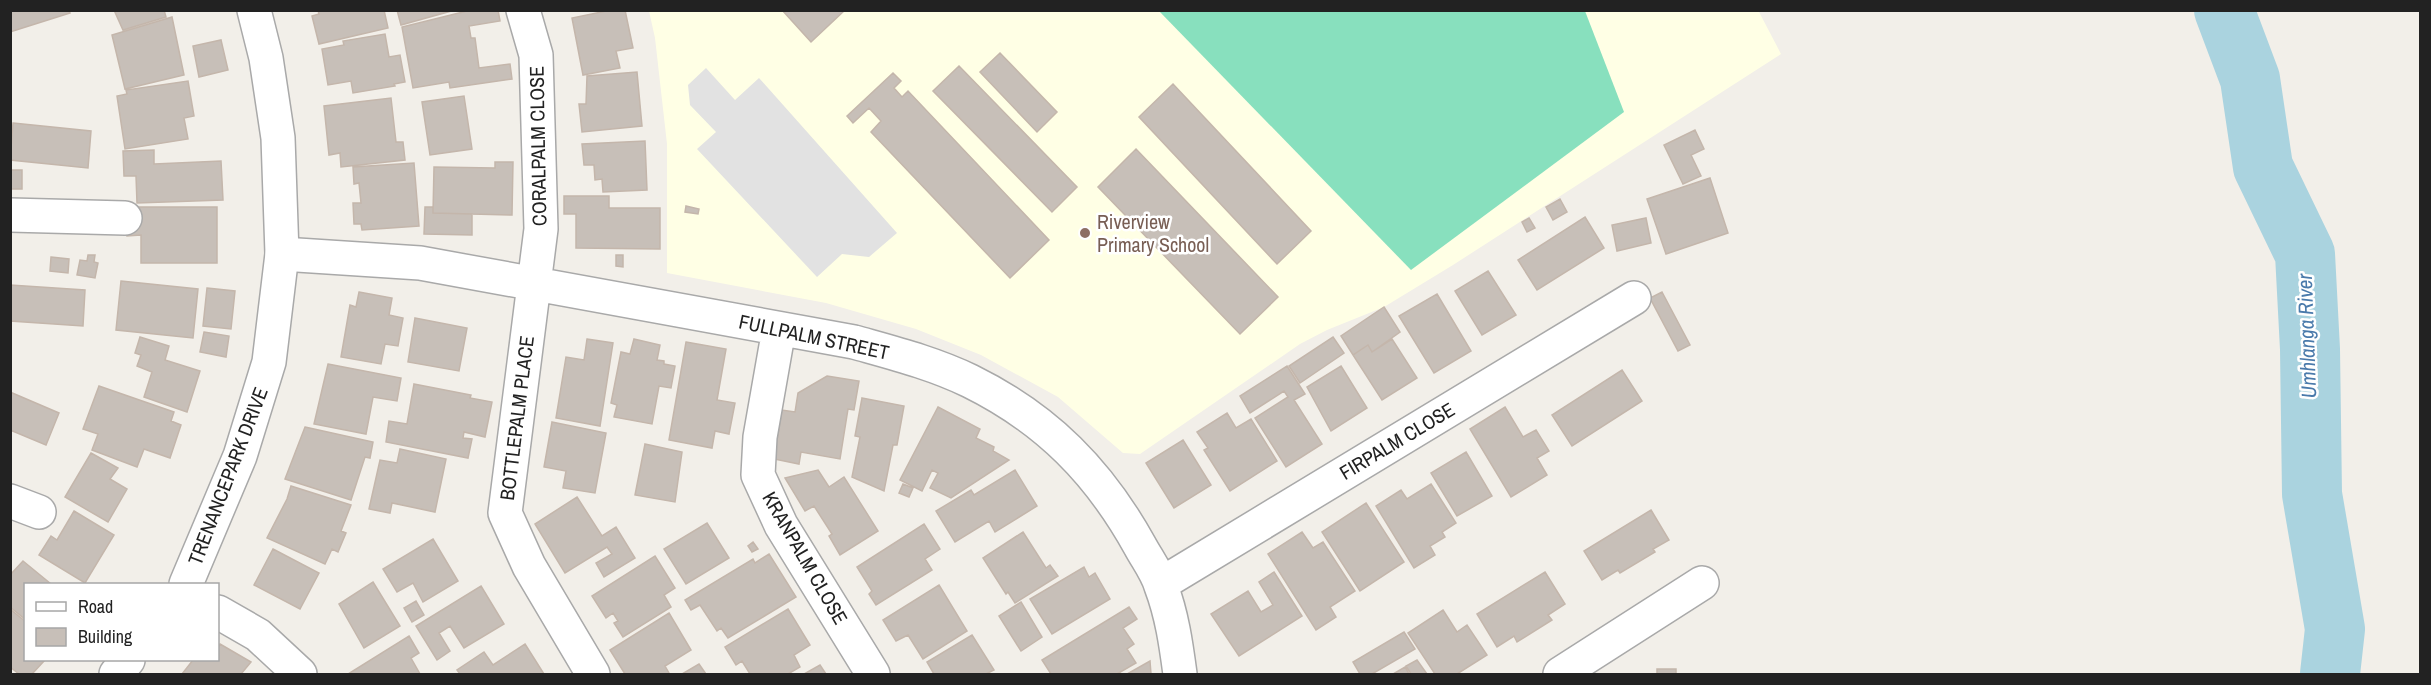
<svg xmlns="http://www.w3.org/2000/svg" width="2431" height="685" font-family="'Archivo Narrow',sans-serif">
  <rect width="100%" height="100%" fill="#f2efe9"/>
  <path fill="#ffffe5" d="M1758,10l23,44 -328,211 -69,42 -57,23 -27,14 -160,110 -17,-1 -65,-56 -77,-42 -65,-26 -90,-26 -159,-30v-129l-12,-106 -6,-27z"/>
  <path fill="#88e0be" d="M1159,11h426l39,101 -213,158z"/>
  <path fill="#e2e2e2" d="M706,68l29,32 24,-22 138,155 -28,24 -27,-3 -25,23 -120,-128 19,-17 -26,-27 -2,-20z"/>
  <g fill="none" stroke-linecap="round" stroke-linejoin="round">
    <path stroke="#aad3df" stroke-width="60" d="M2224,10l26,69 13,88 42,87 5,95 2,145 23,135 -5,45"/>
  </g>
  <path fill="#c7bfb8" stroke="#c4b6ab" stroke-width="1.5" d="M10,10h59l1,3 -60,19z
    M114,10h50l2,7 -43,13z
    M318,10h66l4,18 -69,16 -7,-28 7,-2z
    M397,10h58l-54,15z
    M471,10h27l2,11 -31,5 2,12h4l4,30 31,-4 2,15 -62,9 -1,-6 -36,6 -11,-61z
    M611,10h14l8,38 -17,3 4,17 -37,7 -11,-57z
    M782,10h63l-34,32z
    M172,17l12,58 -59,14 -13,-54z
    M385,34l4,23 11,-2 5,27 -11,2 1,2 -42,7 -2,-12 -23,4 -6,-36 22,-4 -1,-4z
    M221,40l7,30 -29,7 -6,-31z
    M1000,53l57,59 -20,20 -57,-60z
    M959,66l118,121 -25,25 -119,-121z
    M637,72l5,54 -60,6 -3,-28h7l1,-28z
    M893,73l8,8 -7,7 8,9 6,-6 141,149 -39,38 -139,-146 10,-11 -12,-13 -16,15 -6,-7z
    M188,81l6,35 -10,2 4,21 -63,10 -8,-53 10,-2 -1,-4z
    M1173,84l138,147 -34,33 -138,-147z
    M464,96l8,53 -42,6 -8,-53z
    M391,98l5,44h7l2,18 -64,7 -1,-14 -11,2 -5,-49z
    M13,123l78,8 -3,37 -78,-8z
    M1695,130l9,19 -13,6 10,21 -18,8 -19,-39z
    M645,141l2,49 -44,2 -1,-13 -7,1 -1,-15h-10l-2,-21z
    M1136,149l142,148 -38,37 -142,-147z
    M154,150v14l67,-3 2,39 -86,3 -1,-27h-12l-1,-25z
    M495,162h18l-1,53 -79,-2 1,-46 61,1z
    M414,163l5,63 -57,4 -1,-6h-7l-1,-21h8l-2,-20 -5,1 -1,-17z
    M10,170h12v19h-12z
    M1710,178l18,55 -62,21 -19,-55z
    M564,196h45v12h51v41l-84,-1v-34h-12z
    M1560,199l7,13 -14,8 -7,-13z
    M686,206l13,3 -1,5 -13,-2z
    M127,207h90v56h-76v-28l-14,1z
    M425,207h8v6l39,1v21l-48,-1z
    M1585,217l19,31 -67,42 -19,-30z
    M1529,218l6,10 -8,4 -5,-10z
    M1646,218l5,25 -34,8 -5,-26z
    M88,255h7l-1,7 4,1 -3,15 -18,-3 3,-15 7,1z
    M616,255h7v12l-7,-1z
    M51,257l18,2 -1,14 -18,-2z
    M1488,271l28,44 -34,20 -27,-44z
    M121,281l77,8 -5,49 -77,-8z
    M10,285l75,5 -2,36 -73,-5z
    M207,288l28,3 -4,38 -28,-3z
    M359,292l33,6 -3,17 14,3 -5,28 -13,-2 -4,20 -40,-7 9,-52 6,2z
    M1662,292l28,53 -12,6 -28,-53z
    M1437,294l34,57 -37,22 -35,-57z
    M1384,307l16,25 -28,20 -4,-7 -15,10 -12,-19z
    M415,318l52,10 -8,43 -51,-9z
    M204,332l25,4 -3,21 -26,-5z
    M140,337l29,9 -4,14 35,11 -13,41 -43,-15 8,-25 -15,-6 4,-11 -6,-2z
    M1333,337l11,16 -44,30 -11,-17z
    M587,339l26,4 -13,83 -44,-8 10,-61 18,3z
    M634,339l26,6 -3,15 7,1v3l11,2 -4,22 -12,-2 -7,38 -38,-7 3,-12 -6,-2 10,-51 9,2z
    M1392,339l25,39 -35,22 -29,-45 15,-10 4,7z
    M686,342l40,7 -9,51 18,3 -6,31 -14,-3 -3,17 -43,-8z
    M328,364l73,14 -4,23 -24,-4 -7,37 -52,-10z
    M1287,366l18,28 -11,6 28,44 -36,23 -31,-49 33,-21 -4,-6 -34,22 -10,-17z
    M1341,366l26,42 -36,23 -24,-44z
    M1622,370l20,31 -70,45 -20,-31z
    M827,376l32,5 -5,29 -6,-1 -8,50 -39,-7 -2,12 -25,-5 8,-49 13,2 3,-19z
    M414,384l57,11 -1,3 22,4 -7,35 -21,-5 -1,6 9,1 -4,19 -82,-16 3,-21 18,3z
    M99,386l75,26 -3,9 10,4 -11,33 -26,-9 -7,18 -45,-17 6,-16 -15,-5z
    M10,392l49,21 -13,32 -36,-15z
    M862,398l42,8 -7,39h-4l-9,46 -32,-14 8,-40 -5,-1z
    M938,407l42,22 -4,9 18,9 -1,4 16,9 -58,38 -21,-10 8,-15 -6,-3 -10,21 -22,-11z
    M1505,407l18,30 13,-7 13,21 -12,7 10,17 -36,22 -41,-68z
    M1227,413l9,15 15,-9 26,42 -47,30 -26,-41 4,-2 -11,-16z
    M552,422l54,11 -11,60 -32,-5 3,-17 -22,-4z
    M305,427l68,15 -3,16 -5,-1 -14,43 -66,-21z
    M1183,440l28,45 -37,23 -28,-45z
    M645,444l37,8 -7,50 -40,-7z
    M400,449l46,10 -11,53 -43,-9 -2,10 -21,-4 11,-49 17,3z
    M1466,452l26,44 -35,20 -26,-43z
    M91,453l27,15 -8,11 17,10 -19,33 -43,-25z
    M818,470l11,17 15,-10 34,54 -38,24 -11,-19 3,-2 -18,-28 -9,5 -20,-33z
    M1015,470l22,36 -42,26 -6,-11 -34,21 -19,-31 35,-21 3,5z
    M903,484l10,4 -4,9 -10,-4z
    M1431,484l25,39 -14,9 3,5 -15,9 5,9 -21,13 -38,-62 25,-16 6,9z
    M291,486l60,19 -10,26 5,2 -8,19 -6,-3 -7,15 -58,-26 20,-39z
    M577,497l25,39 14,-9 19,31 -31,19 -8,-14 16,-9 -5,-7 -42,26 -30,-49z
    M1366,503l38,59 -44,29 -38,-59z
    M1651,510l18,30 -16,9 2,3 -35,21 -2,-3 -16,10 -18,-29z
    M74,511l40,24 -29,48 -46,-28 12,-19 6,4z
    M707,523l22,35 -43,26 -22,-35z
    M924,524l16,25 -15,10 7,11 -56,35 -7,-11 3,-3 -15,-24z
    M1023,532l23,36 4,-3 8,11 -43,27 -7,-11 -2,2 -23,-36z
    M1302,532l11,16 10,-6 32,49 -25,16 6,10 -20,13 -48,-76z
    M433,539l25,42 -35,21 -10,-19 -16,9 -14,-23z
    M753,542l5,7 -6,3 -4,-6z
    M273,549l46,24 -19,36 -46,-24z
    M769,554l27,43 -68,41 -7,-10 -4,3 -17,-26 -9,5 -6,-10 68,-41 2,4z
    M655,556l20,32 -11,7 7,12 -48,30 -9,-14 4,-2 -5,-8 -7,5 -14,-22z
    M23,561l28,23h-25v36l-16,-13v-32z
    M1084,567l5,10 6,-4 15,26 -58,35 -22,-35z
    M1274,572l28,44 -63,40 -28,-42 37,-23 13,21 12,-7 -14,-23z
    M1545,572l20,32 -17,11 4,5 -35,22 -3,-6 -17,11 -20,-33z
    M373,582l27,44 -36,22 -25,-44z
    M939,585l28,46 -44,28 -15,-24 -12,6 -13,-21z
    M481,586l23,38 -40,24 -14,-22 -11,7 11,18 -13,9 -21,-34z
    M416,601l8,14 -12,7 -8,-14z
    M1021,602l21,35 -21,14 -22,-35z
    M1129,607l8,12 -14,9 11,16 -7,5 9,14 -19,11h-66l-9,-14z
    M10,609l16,13v38h19l-13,14h-13l-9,-7z
    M788,609l22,36 -16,10 6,12 -12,7h-38l-8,-13 -6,4 -11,-18z
    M1443,610l14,22 10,-7 20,30 -30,19h-22l-27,-41z
    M669,613l22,37 -26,16 4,7 -3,1h-41l-15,-24z
    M1404,632l11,17 -43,25h-12l-7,-12z
    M972,635l22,35 -8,4h-52l-7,-12z
    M409,636l10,17 -8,5 9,16h-72z
    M220,644l31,18 -10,12h-59l11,-14h25v-12z
    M525,644l19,30h-84l-3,-4 27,-18 9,13z
    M1417,660l10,14h-16l-5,-8z
    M1150,661l1,13h-24z
    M699,664l7,10h-24z
    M820,665l6,9h-22z
    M1405,667l4,7h-16z
    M1657,669h19v5h-19z"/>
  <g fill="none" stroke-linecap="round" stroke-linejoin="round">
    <defs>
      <path id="minor" d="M523,10l13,45 5,174 -36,284 24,53 64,108
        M10,215l115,3
        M282,254l138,9 434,79c39,11 79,21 116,39 77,38 129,91 170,165 7,13 17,26 21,40 11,29 15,58 19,88
        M779,329l-19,108 -2,38 23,50 92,149
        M10,501l29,11
        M1161,584l473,-286
        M218,612l40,23 42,39
        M1560,674l142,-91"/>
      <path id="tertiary" d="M186,584l54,-128 29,-94 13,-108 -4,-116 -12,-80 -12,-48
        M116,674l12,-14"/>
    </defs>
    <use href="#minor" stroke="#a9a9a9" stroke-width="36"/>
    <use href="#tertiary" stroke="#a9a9a9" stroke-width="36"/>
    <use href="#minor" stroke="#fff" stroke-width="33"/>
    <use href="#tertiary" stroke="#fff" stroke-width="33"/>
  </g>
  <circle fill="#8d6e63" stroke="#fff" stroke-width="2" cx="1085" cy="233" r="6"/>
  <g text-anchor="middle" stroke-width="5" stroke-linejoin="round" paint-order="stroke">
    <g font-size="20" fill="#222" stroke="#fff">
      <text transform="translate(538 146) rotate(-91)" y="7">CORALPALM CLOSE</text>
      <text transform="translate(814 337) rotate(12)" y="7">FULLPALM STREET</text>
      <text transform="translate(517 418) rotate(-83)" y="7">BOTTLEPALM PLACE</text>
      <text transform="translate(1397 441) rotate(-31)" y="7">FIRPALM CLOSE</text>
      <text transform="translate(228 476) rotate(-69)" y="7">TRENANCEPARK DRIVE</text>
      <text transform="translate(805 558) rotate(60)" y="7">KRANPALM CLOSE</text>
    </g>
    <g font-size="20" fill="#785e54" stroke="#fff" text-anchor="start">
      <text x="1097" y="229">Riverview<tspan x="1097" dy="23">Primary School</tspan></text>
    </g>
    <g font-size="21" font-style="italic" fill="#4a7aab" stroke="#fff">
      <text transform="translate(2307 336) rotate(-92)" y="7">Umhlanga River</text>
    </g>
  </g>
  <rect width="2431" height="685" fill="none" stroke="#222222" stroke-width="24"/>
  <rect x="24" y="583" width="195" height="78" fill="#ffffff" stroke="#a7a7a7" stroke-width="1.5"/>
  <rect x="36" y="602" width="30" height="9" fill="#ffffff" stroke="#a7a7a7" stroke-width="1.5"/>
  <text x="78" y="613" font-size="18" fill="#222222">Road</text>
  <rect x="36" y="628" width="30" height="18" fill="#c7bfb8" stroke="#a7a7a7" stroke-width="1.5"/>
  <text x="78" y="643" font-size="18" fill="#222222">Building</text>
</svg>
